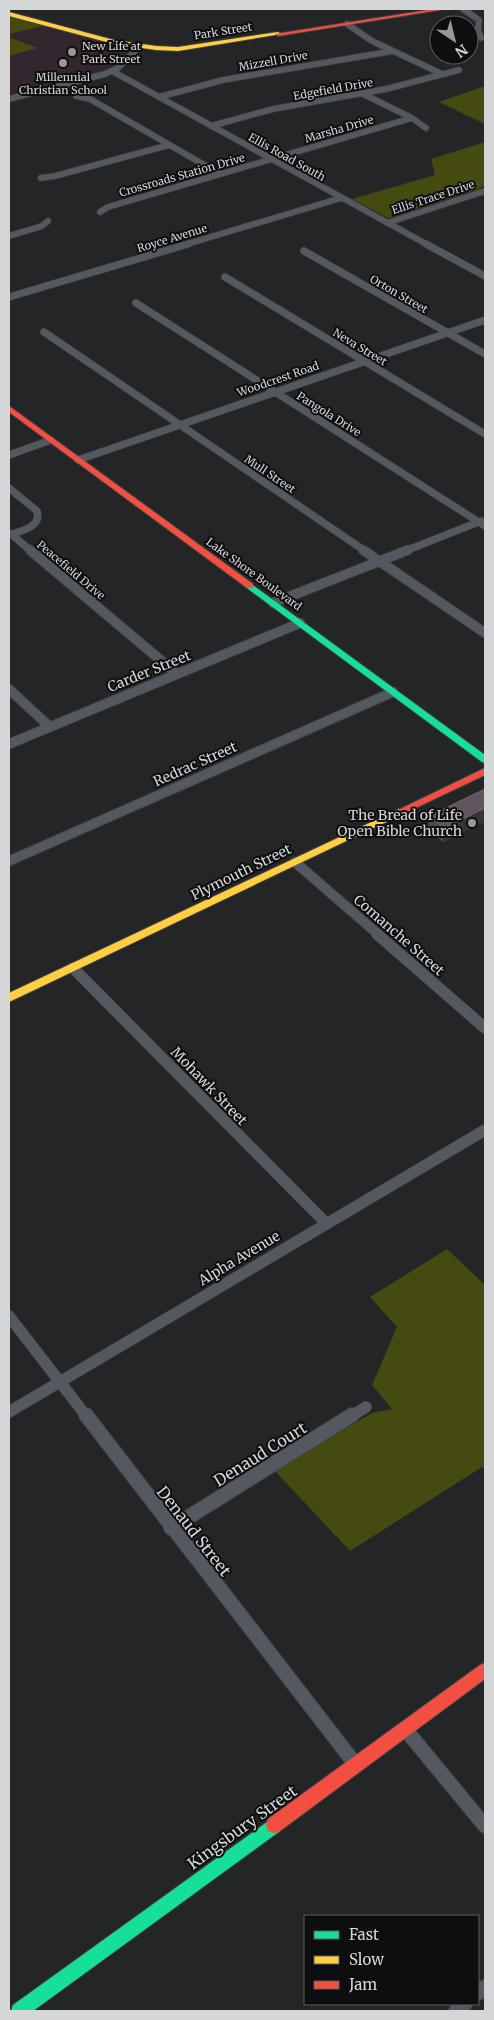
<svg xmlns="http://www.w3.org/2000/svg" width="494" height="2020" font-family="Merriweather,serif">
  <rect width="100%" height="100%" fill="#242526"/>
  <path fill="#34262f" d="M47,25l81,23 2,1 -1,3 -19,19 -101,26v-41l27,-8 -27,-11v-3z"/>
  <path fill="#454b10" d="M9,16l38,9 -38,9z
    M9,37l28,11 -28,8z
    M485,86v38l-46,-22z
    M485,142v43l-6,4 -91,29 -36,-19 83,-24 -4,-16z
    M447,1249l38,36v185l-3,-3 -132,84 -76,-81 98,-57 20,-4 -20,-24 25,-58 -27,-30z"/>
  <g fill="none" stroke-linecap="round" stroke-linejoin="round">
    <defs>
      <path id="street-far4" d="M463,9l16,11 -1,10 3,8
        M347,24l25,17 70,33
        M112,71l316,174
        M363,94l49,24 14,10
        M76,96l14,3 130,75
        M159,97l64,-17 170,-29
        M9,99l96,-25 13,-6 21,-21
        M211,126l62,-17 113,-20 73,-19
        M41,178l14,-2 114,-31
        M100,212l8,-5 304,-89
        M387,223l98,-32
        M9,236l33,-10 6,-5
        M184,245l157,-47"/>
      <path id="street-far3" d="M426,244l59,32
        M304,251l181,103
        M225,277l260,157
        M9,297l179,-53
        M136,303l349,223
        M44,332l321,219
        M9,455l42,-15
        M78,460l407,-140
        M9,488l28,23c5,16 -16,20 -28,24
        M11,534l20,17
        M405,551l76,-30"/>
      <path id="street-far2" d="M30,550l147,124
        M363,550l122,83
        M273,603l135,-53
        M9,689l41,38
        M9,744l291,-121
        M9,861l384,-169
        M295,862l84,73"/>
      <path id="street-far1" d="M377,934l108,94
        M73,968l253,255
        M9,1316l78,101
        M9,1412l476,-282
        M350,1417l16,-10"/>
      <path id="street" d="M86,1415l270,350
        M171,1528l181,-113
        M405,1729l80,97
        M478,1993l7,-6
        M456,2011l9,-7"/>
      <path id="fast" d="M250,583l235,172v8l-3,-1 -235,-174v-4z
        M274,1817l6,2 2,6 -2,6 -247,180h-22l2,-6z"/>
      <path id="slow" d="M9,12l105,28 42,6 22,1 100,-15 3,2 -103,17 -22,-1 -42,-6 -105,-28z
        M399,809l4,1 1,2 -1,2 -394,188v-9z"/>
      <path id="jam" d="M434,9h12l-168,27 -3,-2z
        M9,406l244,178v4h-6l-238,-176z
        M485,768v7l-82,39h-8l-1,-2z
        M485,1663v16l-205,152 -6,2 -6,-2 -2,-6 2,-6 212,-154z"/>
    </defs>
    <use href="#street-far4" stroke="#404142" stroke-width="7"/>
    <use href="#street-far3" stroke="#404142" stroke-width="8"/>
    <use href="#street-far2" stroke="#404142" stroke-width="11"/>
    <use href="#street-far1" stroke="#404142" stroke-width="12"/>
    <use href="#street" stroke="#404142" stroke-width="16"/>
    <use href="#fast" stroke="#404142" stroke-width="2"/>
    <use href="#slow" stroke="#404142" stroke-width="2"/>
    <use href="#jam" stroke="#404142" stroke-width="2"/>
    <use href="#street-far4" stroke="#545860" stroke-width="5.5"/>
    <use href="#street-far3" stroke="#545860" stroke-width="7"/>
    <use href="#street-far2" stroke="#545860" stroke-width="9"/>
    <use href="#street-far1" stroke="#545860" stroke-width="11"/>
    <use href="#street" stroke="#545860" stroke-width="14"/>
    <use href="#fast" fill="#16e098" fill-rule="evenodd"/>
    <use href="#slow" fill="#ffcf43" fill-rule="evenodd"/>
    <use href="#jam" fill="#f24e42" fill-rule="evenodd"/>
  </g>
  <path fill="#52454d" d="M485,789v32l-42,21 -16,-12 2,-14z"/>
  <path fill="#3a3237" d="M485,808v13l-42,21 1,-14z"/>
  <path fill="#60555c" stroke="#72696f" d="M485,789v19l-41,20 -15,-12z"/>
  <g fill="#979899" stroke="#0d0e0f" stroke-width="2">
    <circle cx="72" cy="52" r="5"/>
    <circle cx="63" cy="63" r="5"/>
    <circle cx="472" cy="823" r="5"/>
  </g>
  <g text-anchor="middle" stroke-width="4" stroke-linejoin="round" paint-order="stroke">
    <g font-size="11" fill="#d5d6d7" stroke="#0d0e0f">
      <text transform="translate(223 31) rotate(-9)" y="4">Park Street</text>
      <text transform="translate(273 61) rotate(-10)" y="4">Mizzell Drive</text>
      <text transform="translate(333 89) rotate(-10)" y="4">Edgefield Drive</text>
      <text transform="translate(339 129) rotate(-16)" y="4">Marsha Drive</text>
      <text transform="translate(287 157) rotate(29)" y="4">Ellis Road South</text>
      <text transform="translate(182 175) rotate(-16)" y="4">Crossroads Station Drive</text>
      <text transform="translate(433 197) rotate(-18)" y="4">Ellis Trace Drive</text>
      <text transform="translate(172 238) rotate(-17)" y="4">Royce Avenue</text>
      <text transform="translate(399 294) rotate(30)" y="4">Orton Street</text>
      <text transform="translate(360 347) rotate(31)" y="4">Neva Street</text>
      <text transform="translate(278 379) rotate(-19)" y="4">Woodcrest Road</text>
      <text transform="translate(329 414) rotate(32)" y="4">Pangola Drive</text>
      <text transform="translate(270 474) rotate(34)" y="4">Mull Street</text>
      <text transform="translate(71 570) rotate(40)" y="4">Peacefield Drive</text>
      <text transform="translate(254 574) rotate(36)" y="4">Lake Shore Boulevard</text>
    </g>
    <g font-size="11" fill="#d5d6d7" stroke="#0d0e0f" text-anchor="start">
      <text x="82" y="50">New Life at<tspan x="82" dy="13">Park Street</tspan></text>
      <text x="63" y="81" text-anchor="middle">Millennial<tspan x="63" dy="13">Christian School</tspan></text>
    </g>
    <g font-size="14" fill="#d5d6d7" stroke="#0d0e0f">
      <text transform="translate(149 671) rotate(-22)" y="5">Carder Street</text>
      <text transform="translate(195 764) rotate(-24)" y="5">Redrac Street</text>
      <text transform="translate(241 872) rotate(-26)" y="5">Plymouth Street</text>
      <text transform="translate(399 935) rotate(41)" y="5">Comanche Street</text>
      <text transform="translate(209 1086) rotate(46)" y="5">Mohawk Street</text>
      <text transform="translate(239 1258) rotate(-31)" y="5">Alpha Avenue</text>
    </g>
    <g font-size="14" fill="#d5d6d7" stroke="#0d0e0f" text-anchor="end">
      <text x="462" y="820">The Bread of Life<tspan x="462" dy="16">Open Bible Church</tspan></text>
    </g>
    <g font-size="16" fill="#d5d6d7" stroke="#0d0e0f">
      <text transform="translate(260 1454) rotate(-32)" y="6">Denaud Court</text>
      <text transform="translate(194 1531) rotate(52)" y="6">Denaud Street</text>
      <text transform="translate(242 1827) rotate(-36)" y="6">Kingsbury Street</text>
    </g>
  </g>
  <rect width="494" height="2020" fill="none" stroke="#d5d6d7" stroke-width="20"/>
  <rect x="304" y="1915" width="175" height="90" fill="#0d0e0f" stroke="#5d5e5f"/>
  <rect x="314" y="1931" width="25" height="8" fill="#16e098" stroke="#5d5e5f"/>
  <text x="349" y="1940" font-size="15" fill="#d5d6d7">Fast</text>
  <rect x="314" y="1956" width="25" height="8" fill="#ffcf43" stroke="#5d5e5f"/>
  <text x="349" y="1965" font-size="15" fill="#d5d6d7">Slow</text>
  <rect x="314" y="1981" width="25" height="8" fill="#f24e42" stroke="#5d5e5f"/>
  <text x="349" y="1990" font-size="15" fill="#d5d6d7">Jam</text>
  <g transform="translate(454 40) rotate(145)"><circle r="24" fill="#0d0e0f" stroke="#5d5e5f"/>
  <path d="M0-4L9 19L0 12L-9 19Z" fill="#979899"/>
  <text y="-8" font-size="14" font-weight="bold" text-anchor="middle" fill="#d5d6d7">N</text>
  </g>
</svg>
